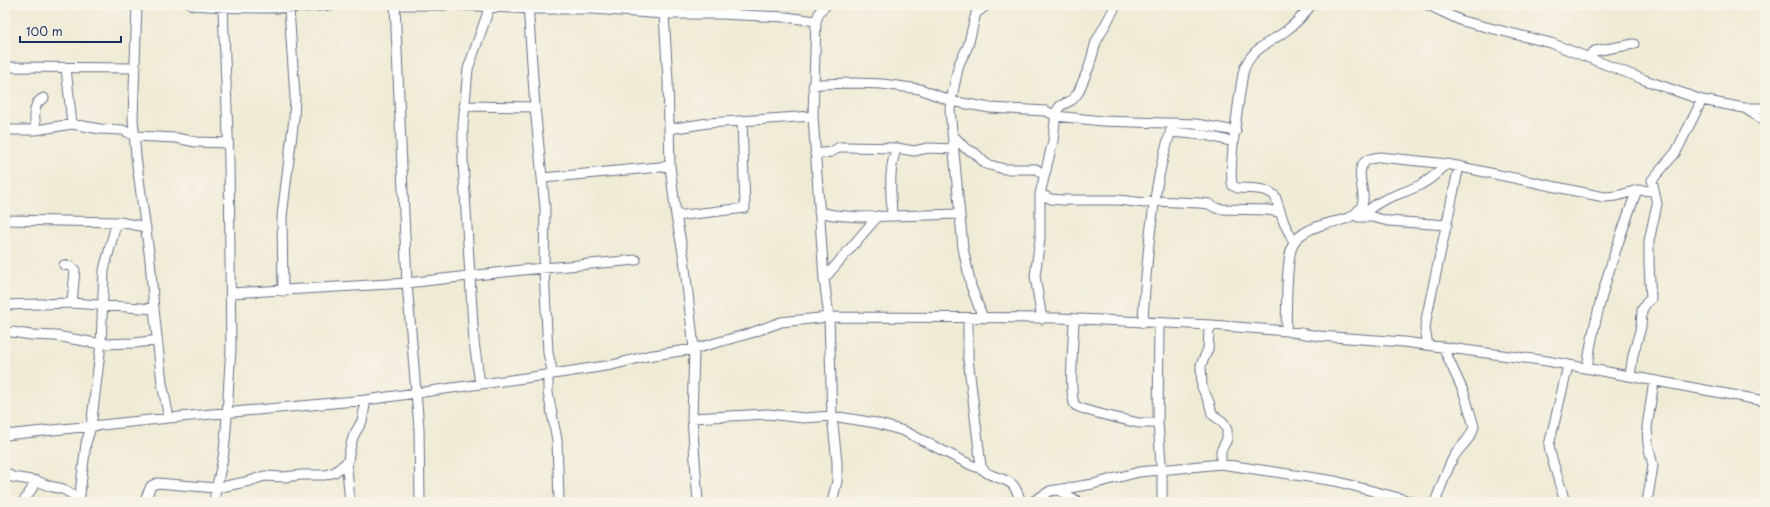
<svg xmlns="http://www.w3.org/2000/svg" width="1770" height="507" font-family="'Playpen Sans',sans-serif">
  <rect width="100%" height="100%" fill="#f7f3e8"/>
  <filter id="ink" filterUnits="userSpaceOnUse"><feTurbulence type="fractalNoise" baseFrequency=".025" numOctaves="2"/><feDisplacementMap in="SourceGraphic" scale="8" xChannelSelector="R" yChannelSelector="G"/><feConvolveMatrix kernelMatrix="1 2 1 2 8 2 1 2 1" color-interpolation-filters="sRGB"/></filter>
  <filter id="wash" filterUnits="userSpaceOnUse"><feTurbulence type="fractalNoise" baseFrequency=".012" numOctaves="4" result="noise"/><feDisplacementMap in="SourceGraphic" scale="16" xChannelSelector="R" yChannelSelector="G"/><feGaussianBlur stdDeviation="0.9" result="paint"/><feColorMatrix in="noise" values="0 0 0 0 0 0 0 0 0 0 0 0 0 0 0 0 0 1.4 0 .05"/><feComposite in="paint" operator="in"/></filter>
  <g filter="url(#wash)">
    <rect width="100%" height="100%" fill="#f0ebd5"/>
  </g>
  <g filter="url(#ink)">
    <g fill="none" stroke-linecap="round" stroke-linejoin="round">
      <defs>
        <path id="minor" d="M137,5l-4,113 3,39 14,103 4,49 8,74 7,35
          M192,5c47,4 94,4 141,0
          M395,5l12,278 12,145 1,74
          M399,5h45
          M461,5l68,4h64l71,5h56l65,3 31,4
          M528,5l7,102 10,101 -1,61 4,84 5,21
          M826,5l-6,6 -4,10 -3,95 11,163 5,38 3,99 5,46v19l-5,21
          M1428,5l34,16 89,22 94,37 57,20 42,8h21
          M664,14l4,67 2,85 6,50 8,42 10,91 -2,69 6,84
          M1587,57l8,-6 39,-7
          M5,67l131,1
          M66,68l6,56
          M813,86l7,-2 35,-1 27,1 38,5 31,12 39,7 56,3 10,5 46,5 94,3 40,7
          M464,106l71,1
          M1746,109l19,12
          M669,129l39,-6 105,-7
          M5,130h31l36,-6 28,5 23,1 12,6 41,2 20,4 32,1
          M36,130c-1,-11 -5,-27 8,-32
          M1170,132l35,3 29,7
          M953,135l12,13 10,5 11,11 18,5h32l8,6
          M815,154l16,-2 9,-5h6l51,1 17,3 14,-3 26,1
          M543,178l127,-12
          M1040,194l11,5 11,1h56l27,3 9,-2 46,2 9,1 7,4 6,1 45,1 13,2
          M819,212l15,3 25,2 101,-3
          M892,215c-1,-22 -4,-47 5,-67
          M676,216l69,-8 -3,-87
          M1363,216c16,-19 36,-20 57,-31 11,-5 19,-14 27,-21
          M1358,217h14l16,4 59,4
          M5,220l114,2 27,5
          M1294,242l-10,-19 -9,-27c-9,-9 -25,-7 -37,-8l-5,-2c-6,-13 7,-94 10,-113 6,-24 26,-29 44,-43 9,-7 17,-15 24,-25
          M64,265l6,1 5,4 -3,33
          M824,279l54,-63
          M283,291l-1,-75 12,-98 1,-22 -6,-87
          M231,293l176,-10 115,-13 114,-10
          M5,305l67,-2 82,6
          M968,318v41l13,107c5,12 23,10 32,19 4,5 6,11 8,17
          M983,318l-12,-32 -8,-38 -13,-138 1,-9 8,-37 9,-18 8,-33 11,-8
          M1042,319l-7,-43 5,-37v-45l13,-53 3,-29 4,-6 12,-6 6,-7 11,-26 7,-25 20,-37
          M1074,319c0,16 -6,75 1,86 4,5 55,16 64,18 6,0 13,0 19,0
          M1143,323c1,-31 4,-58 7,-89 5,-38 10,-75 24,-111
          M1159,324l-1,99 4,53v26
          M1212,325l-3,5 -1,19 -7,16 1,22 7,15 3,12 11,8 4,8v9l-6,12v13
          M1286,331c1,-17 -1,-79 9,-90 8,-10 22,-15 34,-18 13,-3 24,-4 32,-16 8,-12 -9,-36 5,-46 3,-3 10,-3 14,-4l67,7 157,33 13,-1 20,-6 17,1
          M12,332l19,3 25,1 45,8 34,-1 22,-3
          M1428,345l-3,-16 2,-14 32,-149
          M1587,368c9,-64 28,-118 50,-178
          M548,375v18l9,47 2,62
          M1630,376l3,-21 8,-28 1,-17 5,-8 4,-3 -2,-35v-23l8,-37 -5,-24 24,-28 26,-52
          M480,384l-6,-42 -11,-181v-36l5,-56 22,-63
          M692,418l76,-4 36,4 28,-2 44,7 28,8 67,34 11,4
          M5,435l164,-17 197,-18 187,-26 59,-9 35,-9 47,-7 57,-16 30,-11 48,-5 229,1 154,7 74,6 33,5 85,6 143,19 218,40
          M5,472l7,5 25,4 12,5 14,3 16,9
          M1059,490l20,12
          M23,502l14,-21
          M79,502l7,-59 5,-16 10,-83 3,-74 11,-42 4,-6
          M144,502l7,-16 6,-3 59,5 34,-7 14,-5 20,1 17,-2h24l10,-3 12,-10
          M214,502c2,-17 8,-34 10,-51 4,-34 4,-68 7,-101l-2,-191 -6,-151
          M350,502l-3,-33 2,-16 4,-16 9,-16 4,-21
          M1032,502l18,-11 43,-7 46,-12 82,-8 114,17 79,21
          M1435,502c6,-15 11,-30 18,-44 6,-11 19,-19 21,-32l-10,-33 -21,-46
          M1565,502l-15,-50 -1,-7 19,-79
          M1647,502l6,-36 -5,-22 -1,-17 7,-46"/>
      </defs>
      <use href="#minor" stroke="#667188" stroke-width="11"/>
      <use href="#minor" stroke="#fff" stroke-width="9"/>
    </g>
  </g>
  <rect width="1770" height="507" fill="none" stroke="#f7f3e8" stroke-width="20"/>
  <path d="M20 36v6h101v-6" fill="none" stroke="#1b2f5e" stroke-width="2"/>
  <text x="26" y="36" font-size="12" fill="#1b2f5e" stroke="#f7f3e8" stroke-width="3" paint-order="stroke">100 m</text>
</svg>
